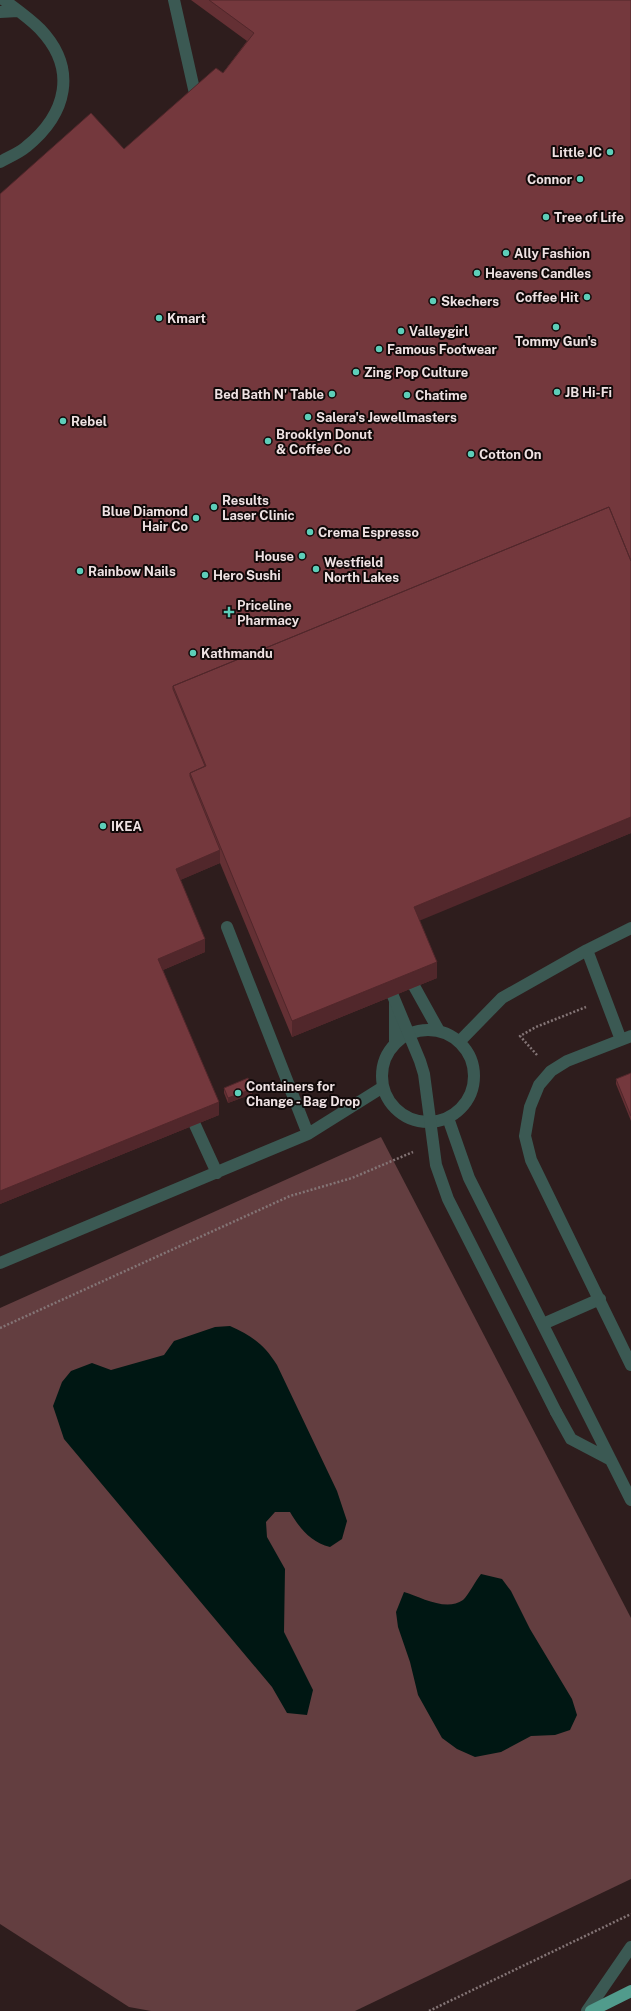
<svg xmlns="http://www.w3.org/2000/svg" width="631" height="2011" font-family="'Public Sans',sans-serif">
  <rect width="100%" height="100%" fill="#2e1d1d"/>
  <path fill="#633e40" d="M381,1137l250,481v261l-276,132h-204l-22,-4 -129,-83v-616z"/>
  <path fill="#001713" d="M230,1326c22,10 34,18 47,39l60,126 10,30 -5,18 -12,8c-19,-5 -30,-18 -40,-35h-15l-9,10 1,15 18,32 -1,63 29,58 -6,25 -20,-2 -15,-26 -208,-248 -11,-33 9,-24 9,-11 21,-8 19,7 53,-15 10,-14 41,-14z
    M481,1574l21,5 9,12 19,38 42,70 5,16 -7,15 -15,5 -24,1 -30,16 -26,5 -18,-8 -15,-11 -24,-43 -8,-33 -12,-35 -2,-15 8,-20c17,5 42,20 59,8 5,-4 13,-20 18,-26z"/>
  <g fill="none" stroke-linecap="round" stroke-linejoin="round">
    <path stroke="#847576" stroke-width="2.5" stroke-dasharray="2 2" stroke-linecap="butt" d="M537,1055l-17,-19 16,-9 50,-20
      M0,1328l290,-132 62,-18 61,-26
      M429,2011l202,-97"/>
    <path stroke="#3b5953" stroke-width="12" d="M174,0l22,98
      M0,12l18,-1
      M0,162c9,-5 19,-9 26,-15 41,-33 52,-78 14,-118 -11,-11 -24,-20 -36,-29
      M227,927l81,207
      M587,950l34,90
      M414,986l25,45
      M382 1076a46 46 0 1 1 92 0a46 46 0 1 1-92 0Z
      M631,1036l-64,25 -16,10 -12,14 -9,22 -5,29 6,24 100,205
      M459,1042l43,-44 85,-48 44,-22
      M395,1043v-40
      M448,1118l21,60 162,322
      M195,1125l22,48
      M0,1263l308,-129 75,-47
      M543,1324l57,-25
      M556,1412l15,27 40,21
      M587,2011l44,-64"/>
    <path stroke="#519b8c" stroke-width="12" d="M591,2011l40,-20"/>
    <path stroke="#3b5953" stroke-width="12" d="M393,996l27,65 4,13 12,91 12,34 108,213"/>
  </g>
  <path fill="#643034" d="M191,0h440v833l-212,87 18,58 -145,59 -72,-174 -40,17 25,72 -42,18 56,145 -219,89v-1010l124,-45 99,-76 24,-32z
    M631,1073v48l-15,-37v-5z
    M224,1088l28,6 -24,9 -4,-10z"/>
  <path fill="#51272b" d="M631,817v16l-217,90v-16z
    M220,850v13l-44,19v-13z
    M205,939v13l-47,20v-13z
    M437,962v16l-145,59v-16z
    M252,1089v5l-24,9v-5z
    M219,1102v13l-219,89v-13z"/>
  <path fill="#74383d" stroke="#51272b" d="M209,0h422v561l-22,-54 -436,179v3l32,77 -15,7v3l30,74 -44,19 29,70 -47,20 61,143 -219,89v-997l91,-81 33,36 92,-81 7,5 31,-40z
    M609,507l22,54v256l-217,90 23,55 -145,59 -102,-248 16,-7 -33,-80z
    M631,1073v43l-15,-37z
    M248,1078l4,11 -24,9 -4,-10z"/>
  <g fill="#5dceb9" stroke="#110909" stroke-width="1.5">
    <circle cx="610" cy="152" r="4"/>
    <circle cx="580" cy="179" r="4"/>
    <circle cx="546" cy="217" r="4"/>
    <circle cx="506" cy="253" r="4"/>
    <circle cx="477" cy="273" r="4"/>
    <circle cx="587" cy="297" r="4"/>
    <circle cx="433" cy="301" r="4"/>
    <circle cx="159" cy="318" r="4"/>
    <circle cx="556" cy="327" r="4"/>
    <circle cx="401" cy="331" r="4"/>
    <circle cx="379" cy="349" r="4"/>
    <circle cx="356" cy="372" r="4"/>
    <circle cx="557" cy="392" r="4"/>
    <circle cx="332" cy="394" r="4"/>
    <circle cx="407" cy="395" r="4"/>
    <circle cx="308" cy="417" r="4"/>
    <circle cx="63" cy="421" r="4"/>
    <circle cx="268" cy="441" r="4"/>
    <circle cx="471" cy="454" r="4"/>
    <circle cx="214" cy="507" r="4"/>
    <circle cx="196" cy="518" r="4"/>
    <circle cx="310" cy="532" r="4"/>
    <circle cx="302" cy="556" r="4"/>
    <circle cx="316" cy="569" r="4"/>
    <circle cx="80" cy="571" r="4"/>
    <circle cx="205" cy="575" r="4"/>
    <path d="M227 606h4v4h4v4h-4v4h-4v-4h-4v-4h4z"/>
    <circle cx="193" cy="653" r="4"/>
    <circle cx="103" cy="826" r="4"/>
    <circle cx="238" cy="1093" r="4"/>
  </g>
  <g text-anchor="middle" stroke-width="4" stroke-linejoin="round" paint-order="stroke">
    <g font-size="13" font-weight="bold" fill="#efe2e3" stroke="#110909" text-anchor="start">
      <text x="602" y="157" text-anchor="end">Little JC</text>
      <text x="572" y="184" text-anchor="end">Connor</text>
      <text x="554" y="222">Tree of Life</text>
      <text x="514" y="258">Ally Fashion</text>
      <text x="485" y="278">Heavens Candles</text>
      <text x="579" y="302" text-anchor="end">Coffee Hit</text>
      <text x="441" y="306">Skechers</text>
      <text x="167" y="323">Kmart</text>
      <text x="409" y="336">Valleygirl</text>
      <text x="556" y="346" text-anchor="middle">Tommy Gun's</text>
      <text x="387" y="354">Famous Footwear</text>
      <text x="364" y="377">Zing Pop Culture</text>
      <text x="565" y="397">JB Hi-Fi</text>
      <text x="324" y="399" text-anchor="end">Bed Bath N' Table</text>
      <text x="415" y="400">Chatime</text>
      <text x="316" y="422">Salera's Jewellmasters</text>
      <text x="71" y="426">Rebel</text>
      <text x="276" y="439">Brooklyn Donut<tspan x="276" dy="15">&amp; Coffee Co</tspan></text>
      <text x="479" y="459">Cotton On</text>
      <text x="222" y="505">Results<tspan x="222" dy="15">Laser Clinic</tspan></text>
      <text x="188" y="516" text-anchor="end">Blue Diamond<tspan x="188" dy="15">Hair Co</tspan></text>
      <text x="318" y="537">Crema Espresso</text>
      <text x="294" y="561" text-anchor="end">House</text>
      <text x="324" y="567">Westfield<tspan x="324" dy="15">North Lakes</tspan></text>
      <text x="88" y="576">Rainbow Nails</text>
      <text x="213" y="580">Hero Sushi</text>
      <text x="237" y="610">Priceline<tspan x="237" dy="15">Pharmacy</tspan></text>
      <text x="201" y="658">Kathmandu</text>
      <text x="111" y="831">IKEA</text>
      <text x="246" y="1091">Containers for<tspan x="246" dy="15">Change - Bag Drop</tspan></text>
    </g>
  </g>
</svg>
